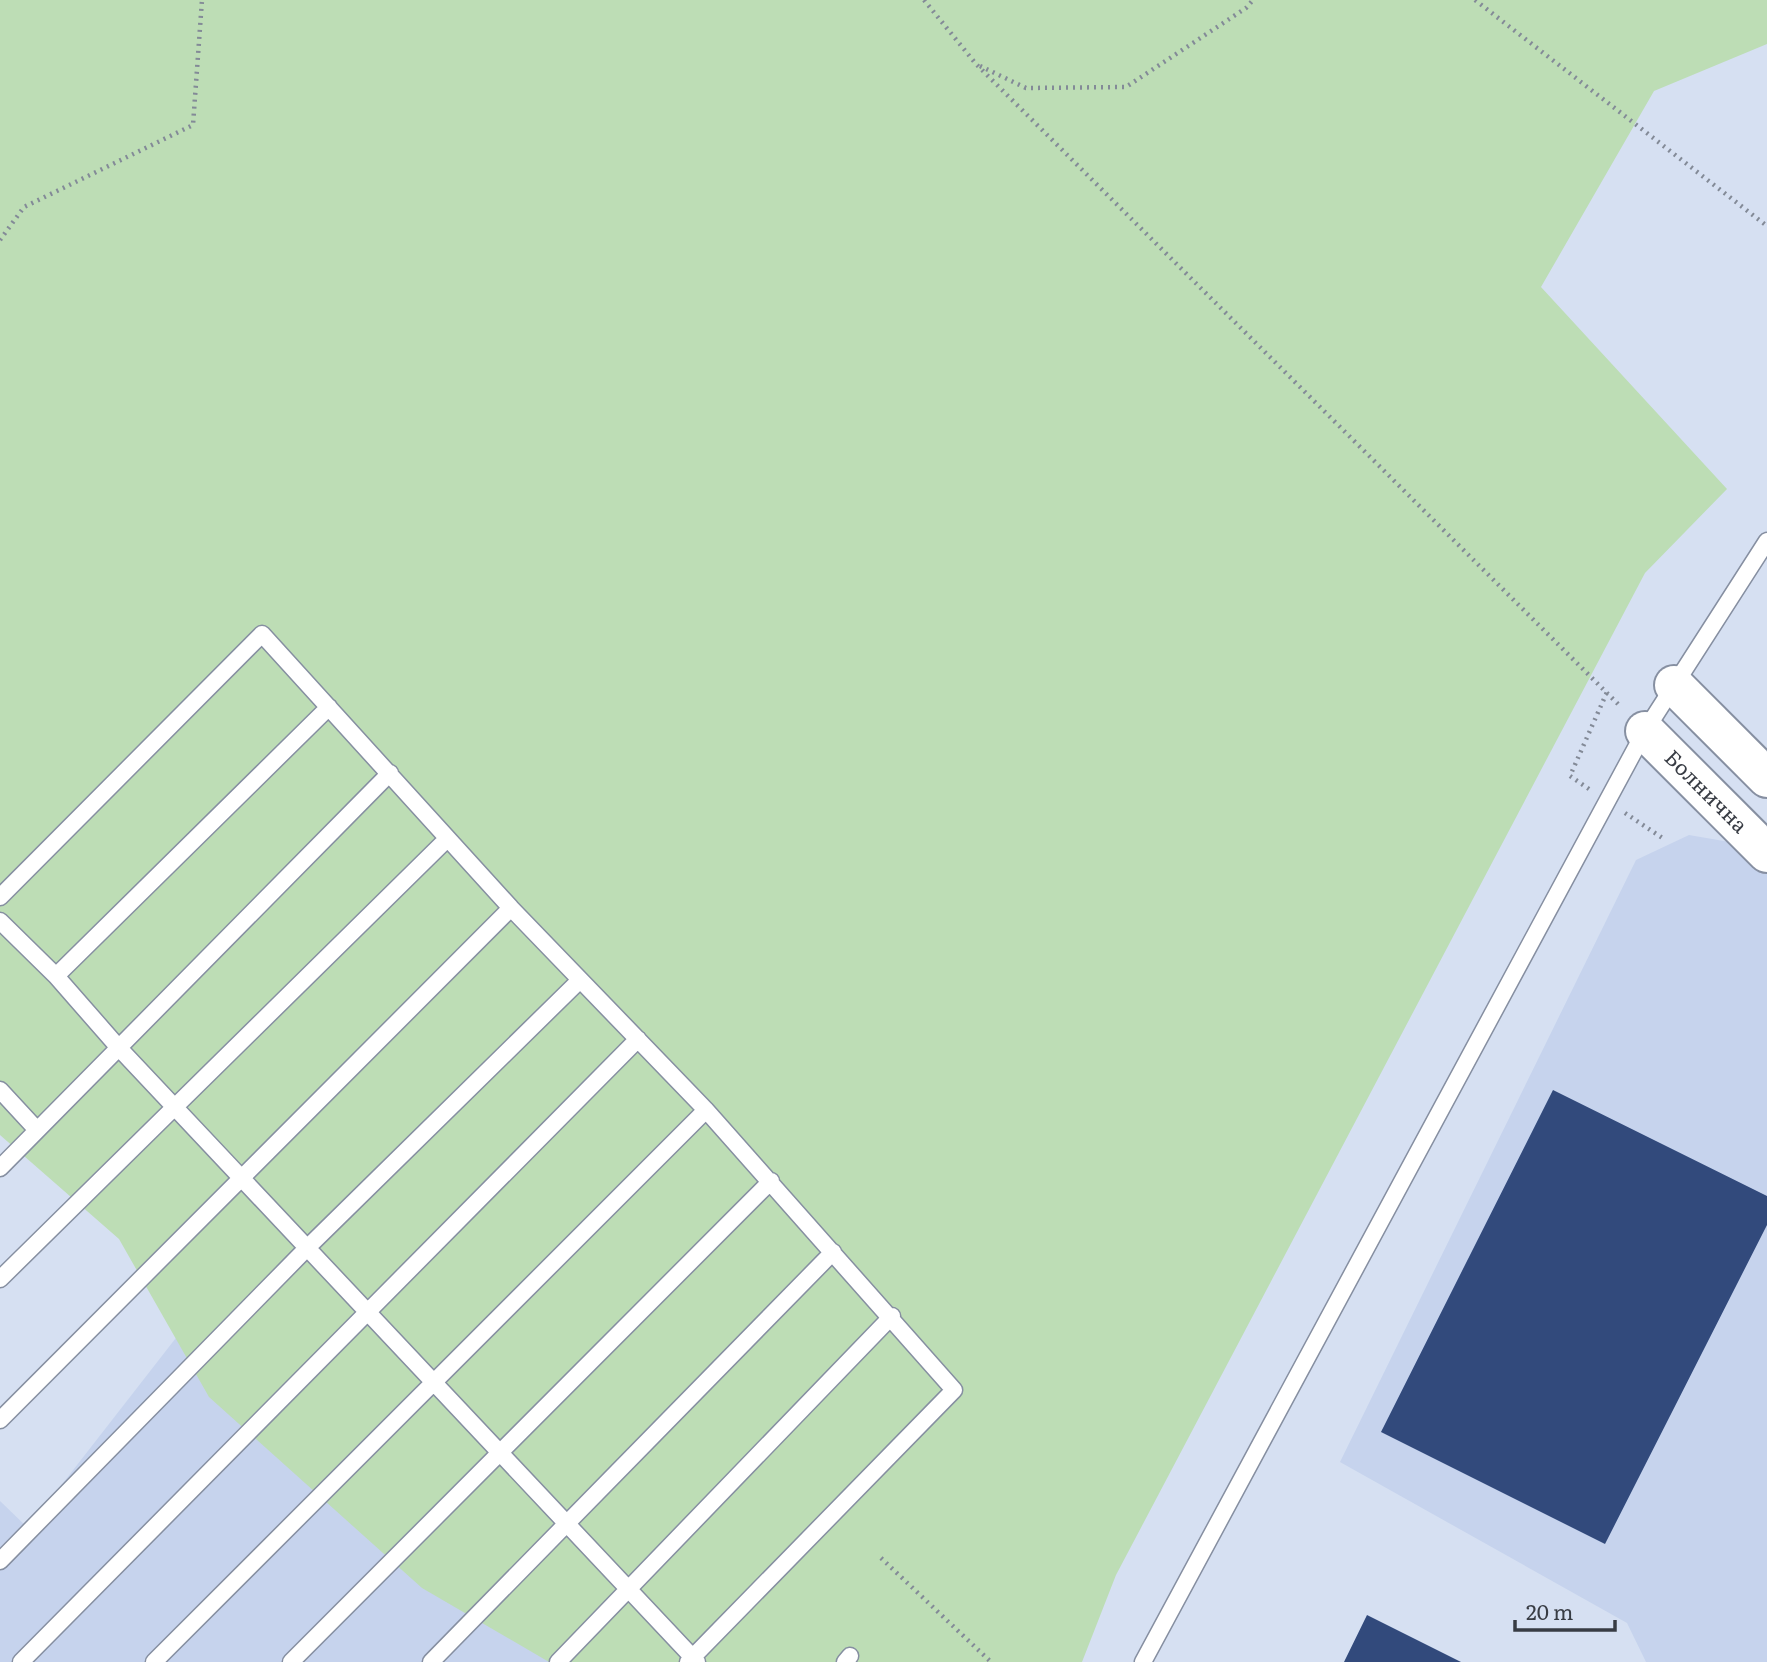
<svg xmlns="http://www.w3.org/2000/svg" width="1767" height="1662" font-family="Literata,serif">
  <rect width="100%" height="100%" fill="#d6e0f2"/>
  <path fill="#c6d3ed" d="M1689,835l52,9 26,25v793h-121l-19,-39 -287,-161 296,-602z
    M207,1298l765,364h-972v-161l28,27z"/>
  <path fill="#bdddb5" d="M0,0h1767v44l-113,47 -113,196 186,202 -82,84 -529,1002 -34,87h-533l-127,-74 -213,-191 -90,-158 -119,-104z"/>
  <path fill="#324a7c" d="M1553,1090l214,106v29l-162,319 -224,-112z
    M1367,1615l94,47h-117z"/>
  <g fill="none" stroke-linecap="round" stroke-linejoin="round">
    <defs>
      <path id="service" d="M0,897l262,-263 249,274 195,202 248,280 -266,272
        M0,921l56,55 63,72 578,614
        M56,976l273,-269
        M0,1090l37,40
        M0,1168l390,-395
        M0,1279l447,-440
        M0,1420l511,-512
        M0,1561l307,-313 273,-268
        M21,1662l617,-623
        M154,1662l552,-552
        M291,1662l480,-481
        M431,1662l402,-410
        M558,1662l334,-346
        M845,1662l5,-6
        M1143,1662l502,-931 122,-190"/>
      <g id="tertiary">
        <path d="M1674,685l93,93"/>
        <path id="s1" d="M1645,731l122,122"/>
      </g>
    </defs>
    <use href="#service" stroke="#868fa1" stroke-width="19"/>
    <use href="#tertiary" stroke="#868fa1" stroke-width="42"/>
    <path stroke="#838a97" stroke-width="4.5" stroke-dasharray="2 5" stroke-linecap="butt" d="M924,0l52,64 645,643
      M1475,0l292,226
      M980,66l46,22 100,-1 120,-79 7,-8
      M0,240l24,-33 169,-82 9,-125
      M1589,789l-19,-13 37,-84
      M1625,813l39,26
      M881,1558l110,104"/>
    <use href="#service" stroke="#fff" stroke-width="16"/>
    <use href="#tertiary" stroke="#fff" stroke-width="38"/>
  </g>
  <g text-anchor="middle" stroke-width="7" stroke-linejoin="round" paint-order="stroke">
    <g font-size="21" fill="#383c44" stroke="#d6e0f2">
      <text dy="7" stroke="none"><textPath href="#s1" startOffset="86">Болнична</textPath></text>
    </g>
  </g>
  <path d="M1515 1620v10h100v-10" fill="none" stroke="#383c44" stroke-width="3.5"/>
  <text x="1526" y="1620" font-size="21" fill="#383c44" stroke="#d6e0f2" stroke-width="5" paint-order="stroke">20 m</text>
</svg>
